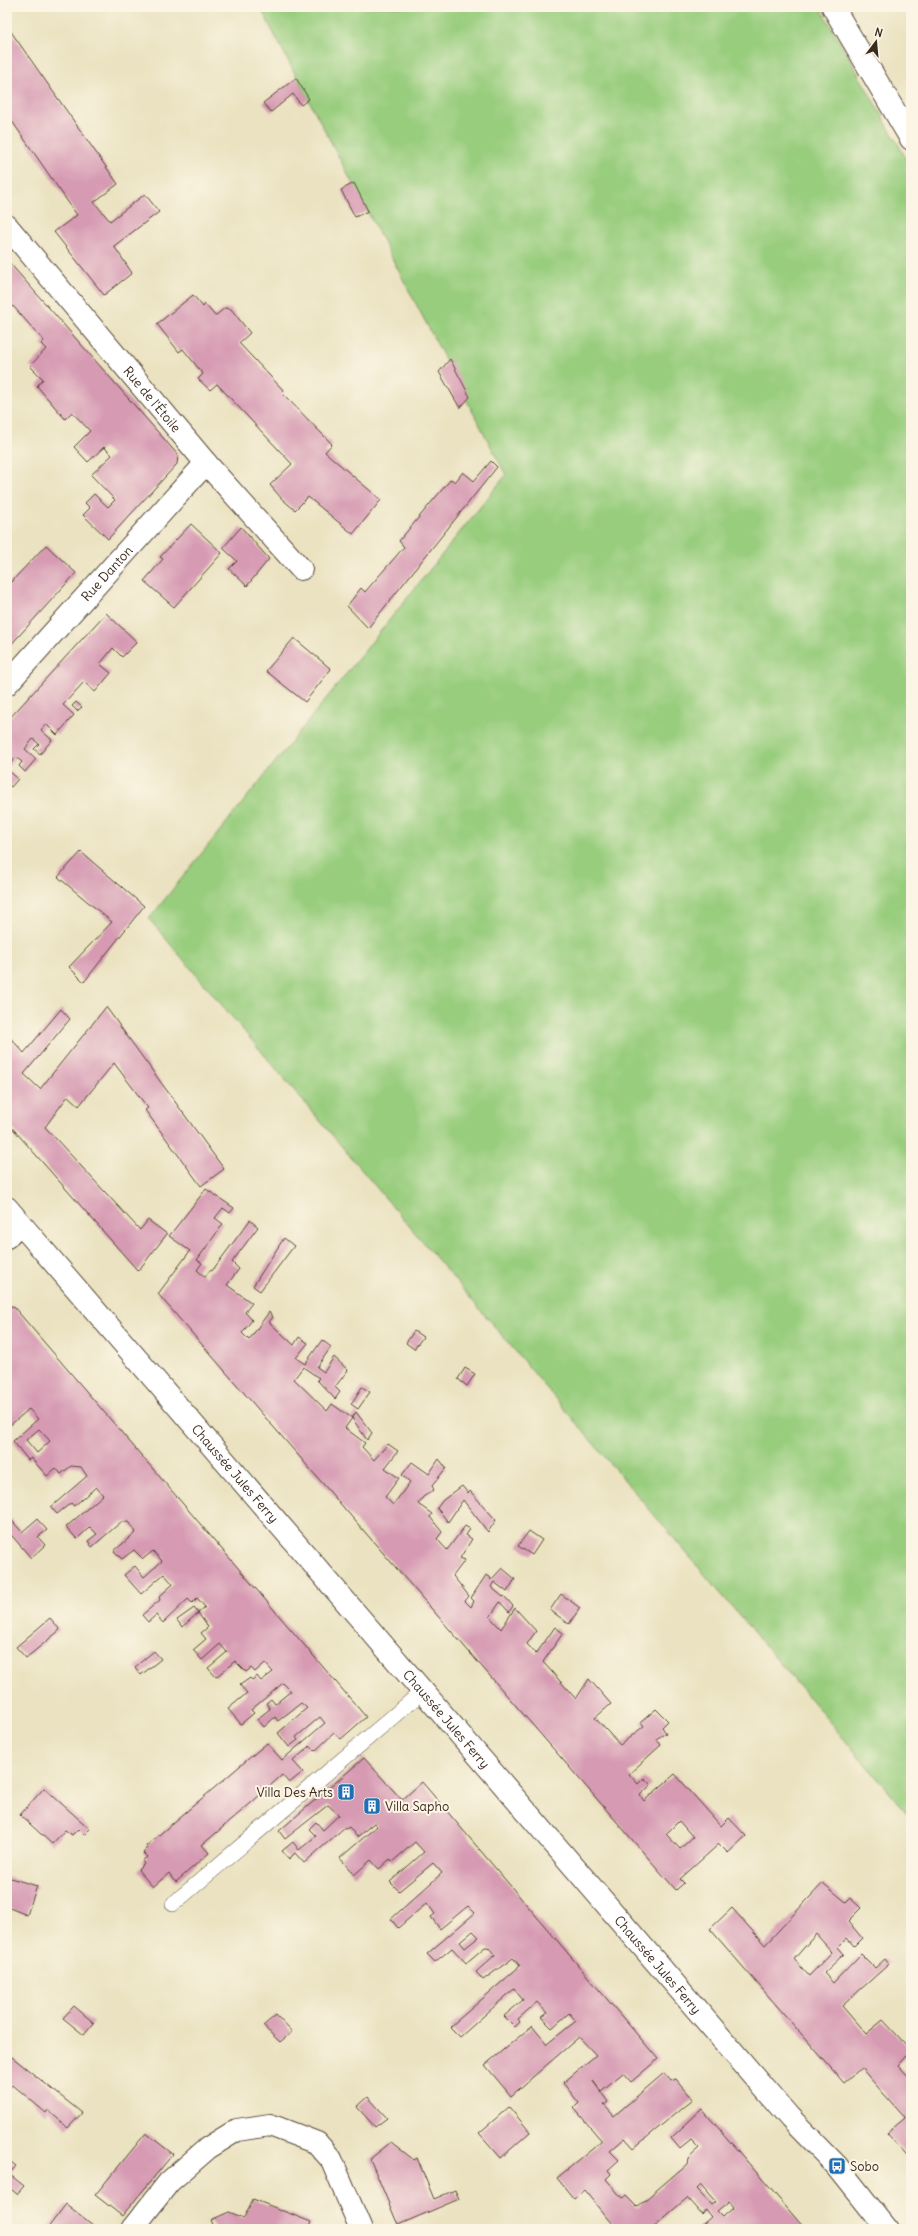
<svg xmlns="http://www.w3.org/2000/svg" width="918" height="2236" font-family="Delius,sans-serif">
  <rect width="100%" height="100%" fill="#fcf5e5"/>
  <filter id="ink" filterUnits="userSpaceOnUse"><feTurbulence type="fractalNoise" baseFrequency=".025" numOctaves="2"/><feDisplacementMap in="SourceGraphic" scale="8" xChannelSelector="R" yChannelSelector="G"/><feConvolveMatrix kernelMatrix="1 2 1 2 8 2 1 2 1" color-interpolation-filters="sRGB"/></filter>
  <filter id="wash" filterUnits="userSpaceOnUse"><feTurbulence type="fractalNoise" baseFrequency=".012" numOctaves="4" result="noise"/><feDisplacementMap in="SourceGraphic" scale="16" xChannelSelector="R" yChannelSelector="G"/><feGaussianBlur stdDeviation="0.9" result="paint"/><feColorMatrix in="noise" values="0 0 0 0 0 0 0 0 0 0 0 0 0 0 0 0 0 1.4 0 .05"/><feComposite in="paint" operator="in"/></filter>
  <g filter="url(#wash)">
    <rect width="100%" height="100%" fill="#eae2c0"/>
    <path fill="#99cd7e" stroke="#6a7c4e" d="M260,7h560l91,160v1651l-762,-899 357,-444z"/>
    <g id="blocks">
      <path fill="#d69ab2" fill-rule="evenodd" d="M7,26l111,158 -24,18 16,19 35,-27 14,18 -45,34 18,27 -28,22 -50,-63 23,-17 -70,-101z
        M296,78l13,21 -8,6 -8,-11 -22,18 -8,-9z
        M354,183l14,28 -13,6 -14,-27z
        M7,260l171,195 -1,9 -69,75 -25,-24 7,-7 -5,-5 9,-9 14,13 7,-7 -24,-25 21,-20 -8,-8 -16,15 -14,-15 16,-16 -18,-19 -7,7 -28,-33 6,-7 -13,-13 16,-17 -5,-5 3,-3 -31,-35 -6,6z
        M193,295l10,12 2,-3 10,12 10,-8 6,1 19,24 -11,10 45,48 -2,2 50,51 -7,8 56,48 -28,34 -45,-37 -13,13 -13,-11 -12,-14 22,-21 -75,-80 -7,6 -12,-11 5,-5 -20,-25 -4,3 -22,-28z
        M450,359l20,38 -10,11 -21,-36z
        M491,461l6,6 -129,161 -21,-22 14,-18 4,4 39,-45 -5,-6 52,-62 4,3 8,-10 11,9z
        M191,524l31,29 -48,54 -30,-26 19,-22 -3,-2z
        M241,527l28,32 -22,27 -18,-17 8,-8 -14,-13z
        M46,545l30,28 -69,76v-70l4,3z
        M106,613l31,29 -15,15 -9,-9 -13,16 11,9 -16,19 -11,-10 -21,23 11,10 -17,20 -11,-11 -5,6 11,10 -12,14 -6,-5 5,-5 -6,-5 -8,10 11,10 -11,13 -6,-6 3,-4 -6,-5 -9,11v-47z
        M294,638l37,31 -26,33 -39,-31z
        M76,702l6,5 -5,4 -5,-5z
        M7,769l11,10 -7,8 -4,-4z
        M81,852l63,54 -60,76 -15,-15 43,-45 -54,-45z
        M106,1007l118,162 -23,17 -56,-76 3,-2 -34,-45 -35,43 -11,-10 -23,31 95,103 8,-10 19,14 -29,37 -131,-149v-88l17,19 37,-44 9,10 -46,55 16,15z
        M206,1189l28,19 -4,5 -7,-5 -8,10 8,6 -26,36 5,3 -5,7 8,7 5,-7 2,1 38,-51 8,7 -26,35 7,7 -12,16 25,18 -7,9 7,8 -10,13 7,7 20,-28 4,5 -4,5 25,23 5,-8 9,6 -12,15 9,6 17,-24 9,7 -14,20 7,5 10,-15 14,13 -13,17 5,5 -5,7 -18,-19 2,-2 -16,-11 -9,12 33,32 5,-7 20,14 -7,10 20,15 -3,4 12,13 14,-16 10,7 -13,17 14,10 -14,19 8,8 17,-23 -8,-7 10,-13 17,12 10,-15 7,9 -14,18 2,4 -11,7 -5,7 14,10 -2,3 12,15 -5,7 10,11 18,-24 5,3 -4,6 6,4 -12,19 5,2 -12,16 16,20 -4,5 6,6 3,-6 -3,-3 15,-23 4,2 1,3 11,-12 13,11 -8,13 -13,-10 -3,5 12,10 1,-1 9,10 -4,6 -9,-10 -10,15 11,12 14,-21 21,23 -9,13 9,10 19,-27 8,6 -20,29 33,37 13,-20 22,25 -16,14 25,27 24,-19 -3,-4 15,-13 12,12 -6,6 4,6 -10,6 5,6 -32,29 9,10 6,-6 7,7 -11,10 4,6 31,-27 46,52 8,-8 17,18 -18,17 -9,-9 -39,35 4,4 -8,7 -518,-596 32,-43 -21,-15zM679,1821l14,16 -13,12 -14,-15z
        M284,1238l10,8 -34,45 -7,-5z
        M13,1306l353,411 -25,22 -7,-6 -19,18 -5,-5 -17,15 10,11 -14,11 -7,-8 -31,28 -49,42 7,8 -33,29 -7,-9 -16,14 -15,-17 6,-6 -2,-3 5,-4 -4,-4 5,-5 -2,-2 121,-103 15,17 43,-37 -5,-6 -24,20 2,3 -9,7 -11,-14 29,-25 -6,-5 -23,18 -3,-4 -11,10 -7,-8 13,-10 -4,-6 5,-4 4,5 16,-13 -8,-8 -32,27 3,3 -13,11 -13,-15 19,-16 -7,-8 10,-7 2,2 5,-4 4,5 12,-9 -8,-9 -10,9 -4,-4 -5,4 -11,-11 -19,16 -8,-9 19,-16 -7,-8 -18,16 -9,-10 13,-11 -5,-6 7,-6 -10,-14 -16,14 -5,-7 17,-12 4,5 7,-6 -8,-9 -5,5 -4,-4 -25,24 -7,-8 -8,7 -6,-7 18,-15 -1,-3 14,-13 -9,-10 -23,20 -17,-19 11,-9 9,11 18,-16 -9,-10 -10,8 -9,-9 -12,9 -8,-8 22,-19 -8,-10h-7l-29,25 -4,-6 9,-7 -7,-7 -13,12 -11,-12 37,-32 -7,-8 -22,19 -3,-3 -14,11 -6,-7 36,-31 -6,-9 -10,-1 -10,8 -5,-6 -9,8 -16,-18 -3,2 -15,-19 25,-22 -9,-10 -22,19v-121zM39,1429l11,12 -13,12 -11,-13z
        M414,1331l9,6 -9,12 -8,-6z
        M465,1368l10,6 -8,12 -9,-7z
        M362,1387l8,5 -12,17 -7,-5z
        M356,1412l16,21 -5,7 -15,-22z
        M462,1486l6,7 2,-2 26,29 -8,12 -25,-32 -15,22 -11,-14 6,-8z
        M7,1515l15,17 15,-13 10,11 -9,7 7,8 -14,13 -24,-28z
        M529,1531l13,9 -10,15 -14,-9z
        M561,1594l19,14 -11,16 -19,-14z
        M50,1618l10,12 -34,28 -10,-11z
        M154,1651l7,8 -20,16 -6,-8z
        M364,1758l38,42 20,-18 236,277 -27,23 -8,-9 -22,18 -8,-10 15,21 -4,3 10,11 50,-43 7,8 5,-2 17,20 -59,49 -9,-10 -15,13 9,9 -11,10 3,4 -5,5 16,19 4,-2 11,11 50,-43 1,-6 11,-10 -8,-8 -11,9 -9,-11 31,-29 103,120h-108l14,-12 -5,-7 -4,5 -15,-17 -36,31h-35l-32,-39 -10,9 -17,-21 45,-37 -28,-33 5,-5 -16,-20 33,-28 -17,-18 -68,59 -26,-31 47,-39 15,18 29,-23 -7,-8 -17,15 -11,-11 6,-4 -10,-11 -19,17 2,3 -5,5 -11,-11 19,-16 -9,-11 -54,48 -10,-10 70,-61 -7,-8 -30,22 -7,-8 19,-17 -7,-8h-3l-19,16 -14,-15 -17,14 -8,-8 48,-41 -7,-7 -28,23 -9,-12 4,-3 -8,-11 -29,25 -7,-9 51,-46 -9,-10 -34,28 -9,-9 34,-30 -9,-10 -23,20 -2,-3 -11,10 -8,-9 -17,15 -14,-17 37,-32 -3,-3 -17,14 -8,-10 -3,2 -1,-2 -41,36 -9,-10 -6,6 -7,-8 11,-9 6,8 17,-14 -7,-7 7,-7 7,8 16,-15 -11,-10 -43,34 -6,-8zM473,1931l6,6 -14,11 -5,-6zM701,2185l15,17 -4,3 -15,-16zM729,2201l5,6 -11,10 -6,-6z
        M44,1788l46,41 -6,6 -6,-6 -6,6 -7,-5 -13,14 -32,-29z
        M7,1877l30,9 -10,29 -20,-8z
        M823,1883l23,19 4,-4 11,10 -13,13 14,17 -8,8 -7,-8 -9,9 6,7 -20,19 9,10 28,-29 14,14 10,-9 4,5 -47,42 24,28 17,-14 28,30 -13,15 13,14v82l-24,-28 18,-15 -44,-50 -17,15 -134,-154 22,-21 33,37zM816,1934l16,18 -23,24 -15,-17z
        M74,2006l20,17 -10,12 -21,-17z
        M276,2015l16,17 -12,10 -17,-16z
        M7,2053l75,60 -14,15 -20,-18 -2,3 -33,-28 -3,2 -3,-2z
        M368,2097l19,21 -12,9 -18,-20z
        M509,2107l21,25 -29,26 -22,-25z
        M146,2133l27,21 -51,62 -27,-21z
        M391,2142l23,18 3,-2 17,41 21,-9 4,9 -61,26 -28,-66z
        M7,2159l9,7 -7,8 15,12 -7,8 -10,-8z
        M253,2199l58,23 -3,7h-93l-4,-9 18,-8 15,6z
        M66,2204l32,25h-51z"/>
    </g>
  </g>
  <g filter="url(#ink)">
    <use href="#blocks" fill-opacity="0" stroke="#554636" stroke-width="1"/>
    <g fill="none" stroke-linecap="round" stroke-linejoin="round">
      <defs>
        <path id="service" d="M173,1904l250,-213"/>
        <g id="minor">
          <path d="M833,7l78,132"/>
          <path id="s1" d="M7,226l199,237 95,106"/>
          <path id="s2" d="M7,684l199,-221"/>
          <path d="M132,2229l37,-47 39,-34 29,-18 33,-5 47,18 14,16 30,70"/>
        </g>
        <path id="tertiary" d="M7,1237l12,-15"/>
        <g id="primary">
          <path id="s3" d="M7,1208l783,910 47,48 50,63"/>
        </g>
      </defs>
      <use href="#service" stroke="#554636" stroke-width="16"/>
      <use href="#minor" stroke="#554636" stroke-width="24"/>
      <use href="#tertiary" stroke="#554636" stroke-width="24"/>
      <use href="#primary" stroke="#554636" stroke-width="24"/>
      <use href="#service" stroke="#fff" stroke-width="15"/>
      <use href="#minor" stroke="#fff" stroke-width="22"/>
      <use href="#tertiary" stroke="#fff" stroke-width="22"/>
      <use href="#primary" stroke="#fff" stroke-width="22"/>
    </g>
  </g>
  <defs>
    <symbol id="building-square" viewBox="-11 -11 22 22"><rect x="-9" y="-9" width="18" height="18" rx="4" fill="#1f6fb2" stroke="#fcf5e5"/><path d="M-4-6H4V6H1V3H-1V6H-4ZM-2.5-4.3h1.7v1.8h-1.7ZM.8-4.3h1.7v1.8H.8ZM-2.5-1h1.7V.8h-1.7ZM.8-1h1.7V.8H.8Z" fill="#fff"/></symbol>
    <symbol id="bus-square" viewBox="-11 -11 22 22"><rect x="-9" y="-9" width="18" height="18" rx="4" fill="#1f6fb2" stroke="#fcf5e5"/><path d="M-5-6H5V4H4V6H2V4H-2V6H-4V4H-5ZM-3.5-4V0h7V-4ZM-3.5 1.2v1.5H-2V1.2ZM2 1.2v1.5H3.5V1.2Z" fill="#fff"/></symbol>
  </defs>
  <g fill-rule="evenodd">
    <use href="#building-square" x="336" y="1782" width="20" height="20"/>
    <use href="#building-square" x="362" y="1796" width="20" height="20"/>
    <use href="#bus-square" x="827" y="2156" width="20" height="20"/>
  </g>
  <g text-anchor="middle" stroke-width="4" stroke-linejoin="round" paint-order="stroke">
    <g font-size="13" fill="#3b2a1e" stroke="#fcf5e5">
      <text dy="5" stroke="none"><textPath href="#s1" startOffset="226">Rue de l'Étoile</textPath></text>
      <text dy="5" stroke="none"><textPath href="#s2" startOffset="149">Rue Danton</textPath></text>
      <text dy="5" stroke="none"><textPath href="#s3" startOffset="350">Chaussée Jules Ferry</textPath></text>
      <text dy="5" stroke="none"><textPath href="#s3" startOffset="674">Chaussée Jules Ferry</textPath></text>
      <text dy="5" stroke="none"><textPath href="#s3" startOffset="998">Chaussée Jules Ferry</textPath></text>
    </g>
    <g font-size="13" fill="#3b2a1e" stroke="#fcf5e5" text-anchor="start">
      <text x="333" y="1797" text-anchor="end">Villa Des Arts</text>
      <text x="385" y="1811">Villa Sapho</text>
      <text x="850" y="2171">Sobo</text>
    </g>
  </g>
  <rect width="918" height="2236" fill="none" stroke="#fcf5e5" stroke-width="24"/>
  <g transform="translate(876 42) rotate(16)" stroke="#fcf5e5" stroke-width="3" paint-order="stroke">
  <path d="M0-3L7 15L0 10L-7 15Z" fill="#3b2a1e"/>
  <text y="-6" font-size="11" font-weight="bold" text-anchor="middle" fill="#3b2a1e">N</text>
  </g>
</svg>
